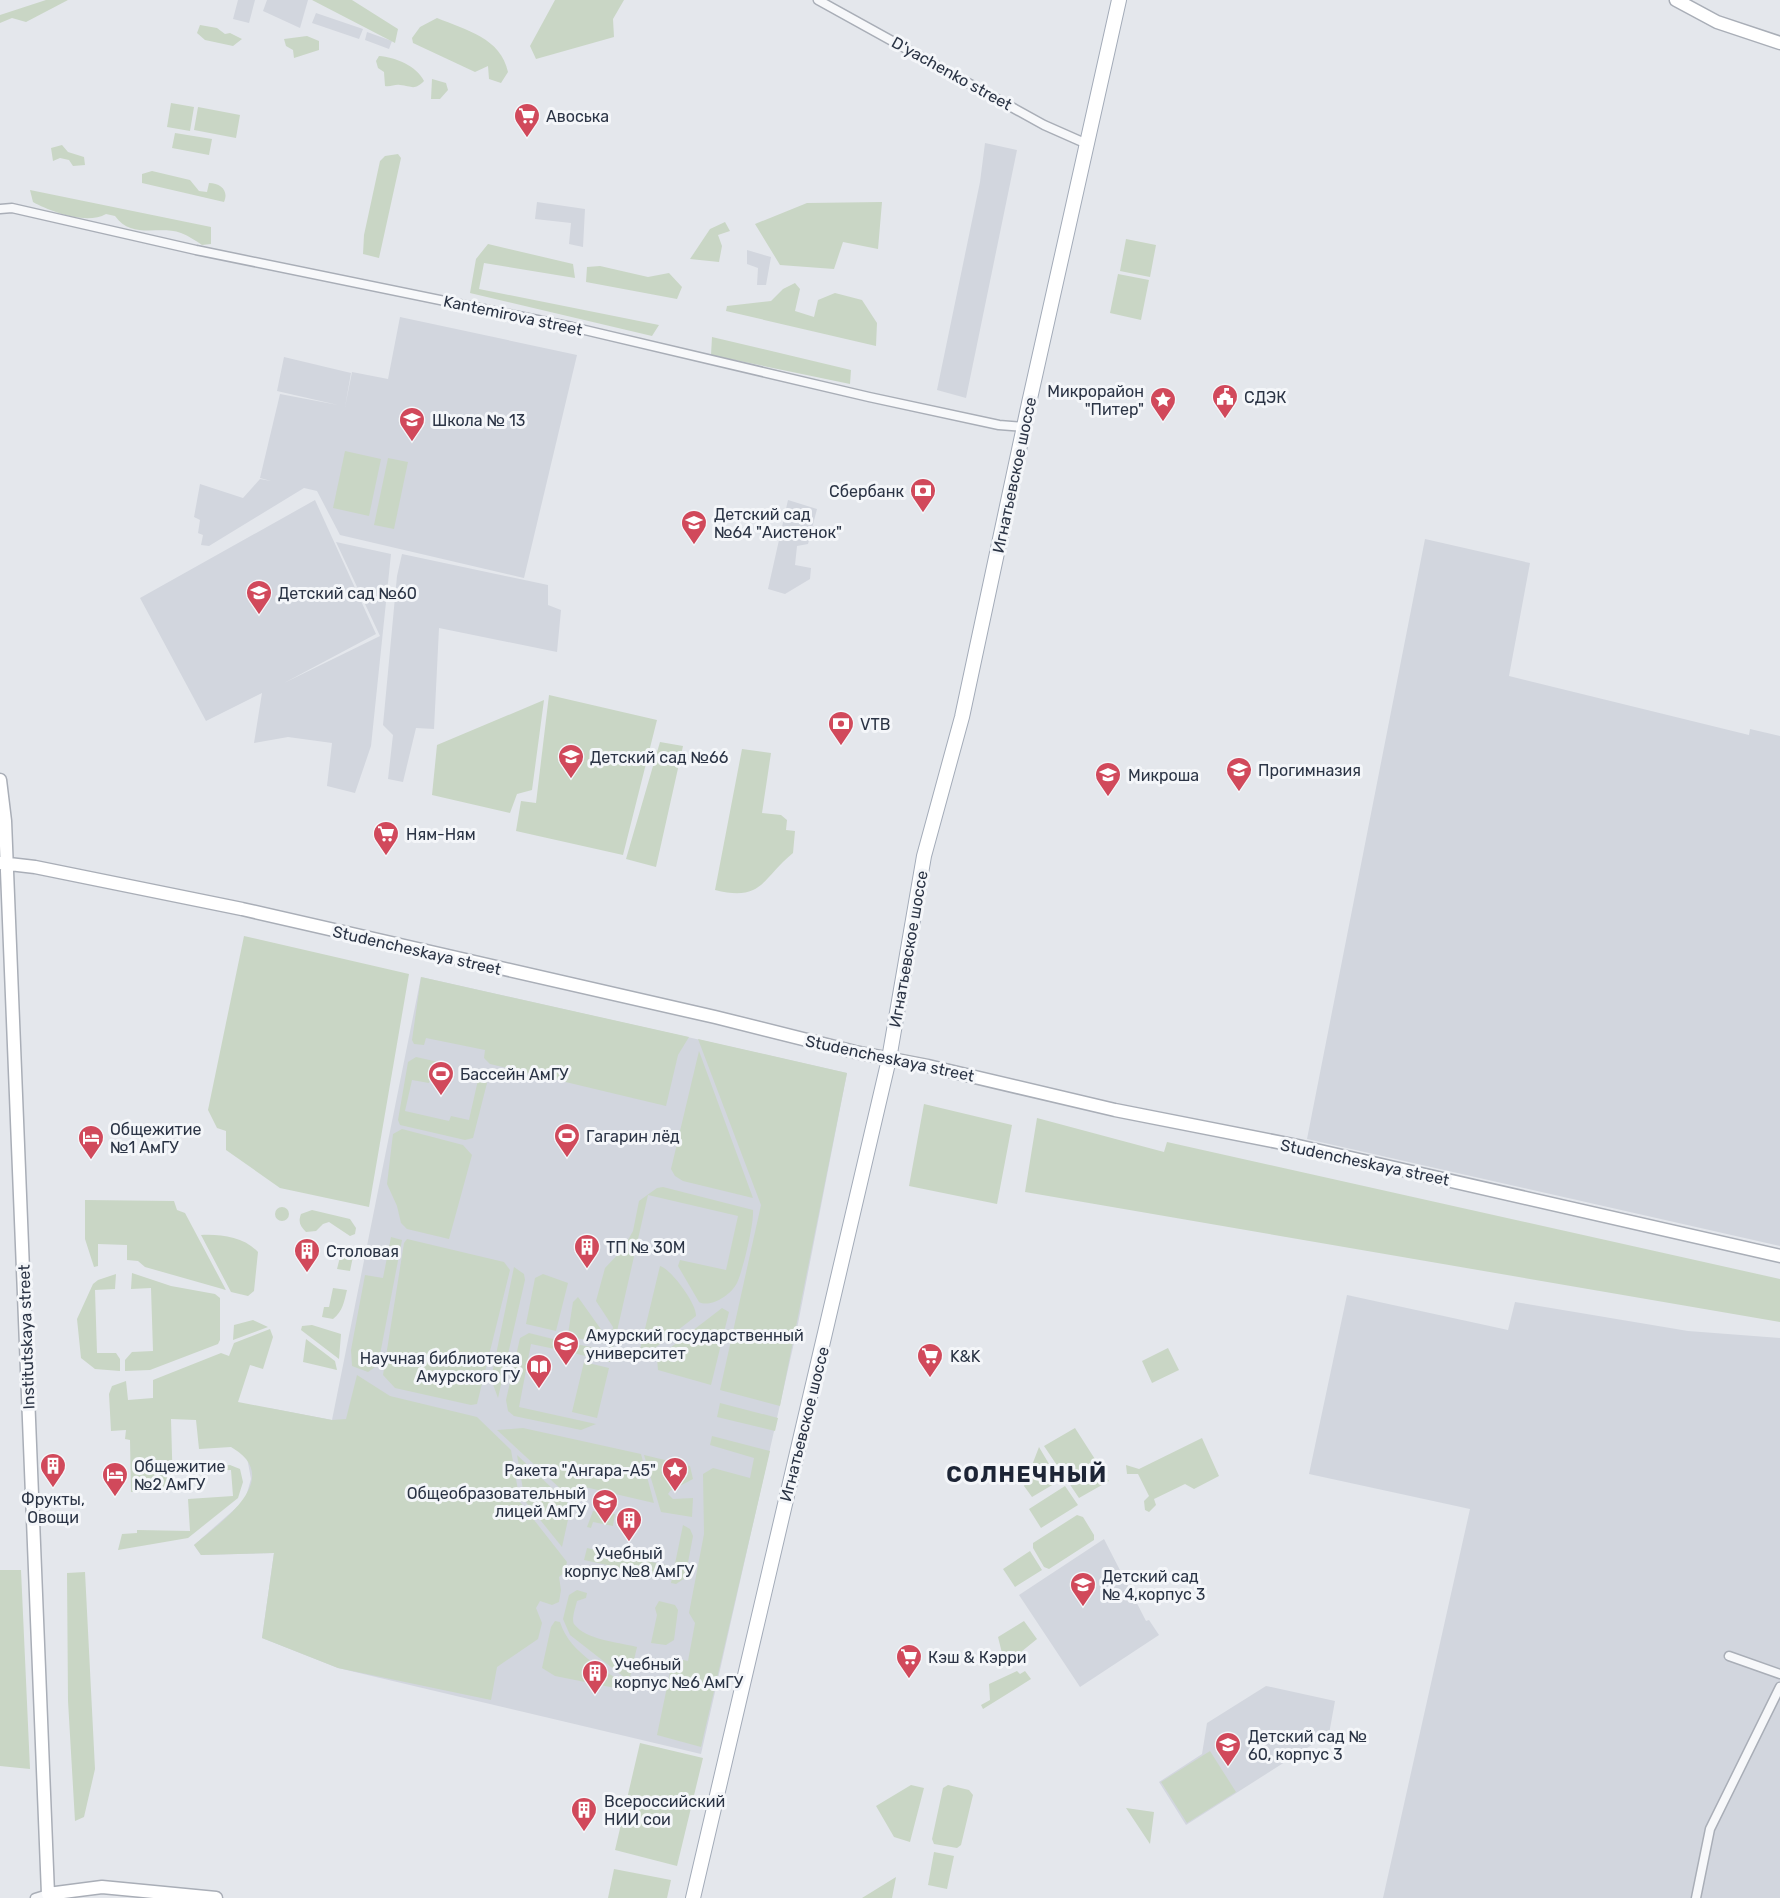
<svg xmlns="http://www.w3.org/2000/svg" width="1780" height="1898" font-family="Rubik,sans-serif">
  <rect width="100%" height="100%" fill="#e4e7ec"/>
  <path fill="#d2d6de" d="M238,0h17l-6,23 -16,-4z
    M267,0h41l-8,28 -37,-17z
    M316,13l47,16 -4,10 -47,-16z
    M367,32l25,9 -3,8 -24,-9z
    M985,143l32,7 -51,248 -29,-8 43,-208z
    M537,202l48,7 -2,38 -14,-3 2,-21 -36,-4z
    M747,250l24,7 -5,28h-9l1,-17 -11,-4z
    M400,317l177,38 -53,223 -184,-43 -23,-44 -13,-3 -95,58 -8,-1 2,-10 -5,-2 2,-13 -6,-3 6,-33 43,14 17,-19 11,2 -11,-3 20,-84 58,11 -61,-14 7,-34 67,16 -6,34 7,-35 36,7z
    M315,500l61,134 -92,49 96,-47 -44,-94 55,12 -20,192 -16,47 -28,-7 5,-43 -44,-6 -34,6 8,-50 -56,28 -66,-123z
    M788,500l29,9 -9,35 -11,2 -2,19 16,3 -1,11 -25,15 -17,-5z
    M1425,539l105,24 -21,113 240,59 1,-6 30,7v510l-473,-107z
    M402,554l146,31v20l13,5 -4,42 -118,-24 -5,101 -18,-1 -13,54 -15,-3 5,-44 -10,-10 14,-149z
    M421,977l426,96 -51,261 -95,420 -363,-86 -76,-30 12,-85 -73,2 -7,-10 51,-45 6,-21 -8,-43 26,-28 63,12z
    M1347,1295l161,35 7,-28 173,29 92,7v560h-397l87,-389 -161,-35z
    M1104,1539l42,82 3,-1 10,15 -79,52 -61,-92z
    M1266,1686l69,15 -6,33 -143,91 -27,-43 43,-28 5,-31z"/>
  <path fill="#c9d6c5" d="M46,0h22l-42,22 -14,-4 -12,5v-8z
    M312,0h40l46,29 -3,14z
    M555,0h69l-11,19 1,18 -78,22 -6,-13z
    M437,18c29,12 64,20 71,54l-7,11 -12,-4 -1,-13 -13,6 -62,-29 -1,-5 8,-11z
    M200,25l17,3 8,6 5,-1 12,6 -9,7 -28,-6 -8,-7z
    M307,36l12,5v9l-25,8 -1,-8 -7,-4 -2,-7z
    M379,56c16,1 38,10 45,25 -10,10 -12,5 -24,4 -5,-1 -9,2 -15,1l-1,-14 -6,-4 -2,-7z
    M432,79l14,4 2,7 -8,9h-9z
    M171,103l23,4 -4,24 -23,-4z
    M198,107l42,8 -4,23 -42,-8z
    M175,133l37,6 -3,16 -37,-7z
    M62,145l6,7 16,5 1,8 -12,1 -4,-6 -9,-2 -7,3 -2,-13z
    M398,154l3,4 -20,91 -2,9 -16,-4 1,-19 16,-74 5,-5z
    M152,171l38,9 9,11 8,1 2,-9c12,0 20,8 15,19l-82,-19v-9z
    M30,190l181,37v17l-9,1c-6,-4 -13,-9 -21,-12 -22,-8 -49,7 -66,-17l-9,-2c-19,11 -55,-2 -73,-12z
    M882,202l-4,47 -35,-7 -9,27 -54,-4 -25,-41 52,-21z
    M725,222l5,9 -12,4 4,11 -3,16 -29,-3 20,-30z
    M1126,239l30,6 -6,32 -30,-6z
    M488,244l85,20 2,14 -91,-15 -5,26 180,36 -7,11 -182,-43 6,-34z
    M600,266l48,11 21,-4 13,14 -5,12 -91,-17 1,-15z
    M1118,274l31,6 -8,40 -31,-7z
    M795,283l5,6 -5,22 19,6 4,-17 17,-7 27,7 15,23 -1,23 -150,-35 1,-5 44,-5 12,-12z
    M712,337l139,33 -1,14 -139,-29z
    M345,451l36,8 -12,57 -36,-8z
    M388,458l20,4 -14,67 -20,-4z
    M549,695l108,25 -34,135 -107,-24 5,-30 15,2z
    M544,700l-12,90 -15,4 -7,19 -78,-18 5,-50z
    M660,742l23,4 -27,121 -30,-8z
    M742,749l29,4 -9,60 19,2 6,5 -1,10 9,1 -2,22c-31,25 -30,49 -78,37z
    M244,936l165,38 -40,233 -89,-19 -54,-38v-19l-9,-3 -9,-18z
    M421,977l268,60 -11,18 -12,51 -176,-42 -6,-6 1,-8 -59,-12 -2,7 -10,-1 -2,-4z
    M698,1039l149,34 -67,333 -60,-16 41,-185z
    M699,1051l54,147 -70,-17 -8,-5 -4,-7z
    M416,1057l27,6 -2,7 -8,-2 -4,15 -17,-3 -7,31 44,10 2,-5 18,4 11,-49 3,1 4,11 -14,55 -8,2 -65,-15 -2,-5 10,-58z
    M924,1104l88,21 -15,79 -88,-18z
    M1037,1118l127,34 3,-10 613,137v43l-755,-130z
    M402,1129l61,16 9,10 -23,84 -42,-10 -6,-6 -4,-17 -10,-22 6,-50z
    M663,1187l90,23c1,14 -10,60 -16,73 -6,12 -26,25 -38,19l-21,-36 2,-6 46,10 12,-54 -90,-21 -38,167 -41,-10 2,-9 38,8 4,-24 -17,-26 9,-33 18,-19 10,-18 6,-30 18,-13z
    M85,1200l89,1 3,9 8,3 41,77 -81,-23 -7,-6 -11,-1v-15l-29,-1v22l-4,1 -9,-28z
    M275 1214a7 7 0 1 1 14 0a7 7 0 1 1-14 0Z
    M312,1210l38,9 6,9 -1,6 -5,2 -21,-14 -6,2 -7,7 -10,1c-6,-6 -8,-10 -5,-18z
    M201,1235c20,-1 43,2 57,17l-4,39 -6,5 -17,-4z
    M391,1237l11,3 -24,125 -10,7 -16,-6 -1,-16 14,-75 18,3z
    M407,1239l97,23 6,8 -33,134 -6,1 -76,-17 -12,-13 21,-132z
    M343,1245l12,2 -5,24 -13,-2z
    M660,1266c11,3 37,38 36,50l-59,46z
    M514,1267l10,7 1,6 -27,118 -7,-19z
    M132,1273l39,13 44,8 5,4v42l-2,4 -68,26 -25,1v-11l7,-8 21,-1 -2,-63 -20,1z
    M116,1274l-1,15 -20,1 2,63h19l4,6v12l-25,-2 -14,-11 -4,-39 16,-35 5,-4z
    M543,1274l25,9 -12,48 -30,-7 9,-46z
    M333,1288l14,2c-3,12 -4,21 -14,29l-11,-2 2,-10h5z
    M578,1297l27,38 -3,8 -31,-6 -3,-3 5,-32z
    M722,1308l7,4 -18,73 -53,-15 -1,-12z
    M253,1320l15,7 -35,13 1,-15z
    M312,1325l29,9 -2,25 -38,-29 1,-4z
    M270,1329l3,8 -10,32 -13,-4 -12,37 94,18 14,-1 11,-44 33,21 87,21 34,33 9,52 47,60 -3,11 -5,4 2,13 -2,12 -7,3 -12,-4 -4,7 6,15 -4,16 -41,28 -6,33 -153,-32 -76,-30 12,-85 -73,2 -7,-10c19,-17 77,-55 52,-86 -4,-5 -10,-9 -15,-12l-32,2 -3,-29 -25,-1 2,71 -42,2 -1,-52 -5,-1 1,-9 -15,1 -2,-37 3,-8 14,-5 2,19 25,-2v-18l68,-27 8,3 5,-13z
    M529,1333l28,7 -2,9 -24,-5 -12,63 77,17 -15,6 -67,-14 -6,-5 -2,-11 14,-62z
    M306,1339l29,22 2,9 -34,-8z
    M1168,1348l11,22 -27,13 -10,-22z
    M584,1362l25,6 -12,50 -25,-6z
    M720,1403l58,15 -3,13 -58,-14z
    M523,1428l118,26 13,49 -69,-16 -3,12 -5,5 -80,-74z
    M1075,1428l34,53 -30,17 -35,-52z
    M712,1436l58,15 -69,296 -44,-12 16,-77 15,3 7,-38 -6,-10 15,-79 -1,-60 10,-6 37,10 4,-20 -44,-13z
    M1202,1438l17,38 -25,13 -9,-5 -31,15 2,6 -7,7 -4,-2 -1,-9 5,-5 -11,-22h-11l-1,-9 13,4z
    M1039,1447l20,34 -27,16 -8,-11z
    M517,1455l54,51 -9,41 -37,-46z
    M644,1455l46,11 3,13 -23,12 -2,3 5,5 20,-1 -1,19 -31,-5z
    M230,1465l10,4 3,13 -5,16 -50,40 -70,12 4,-16 15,-1v-3l53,1 -2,-32 45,-3 -2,-26 -17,1v-5z
    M1065,1486l13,19 -37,23 -12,-19z
    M593,1511l22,3 -2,12 -20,-4 -2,6 -4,-1z
    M1077,1515l6,2 11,18v5l-45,29 -5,-2 -11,-19v-5z
    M683,1525l7,4 3,7 -8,42 -9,6 -5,-1z
    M587,1548l79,17 -1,5 -7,6 -74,-16z
    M1030,1551l12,19 -27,17 -12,-18z
    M0,1570h21l9,199 -30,-3z
    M85,1572l10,197 -11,48 -9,4 -7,-120 -1,-128z
    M577,1590l10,3 -1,5 -9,3c-1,5 -6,18 -3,23 12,16 44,18 63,23l-8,34 -59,-46 -7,-16 6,-24z
    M659,1601l16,4 3,5 -4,30 -8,5 -15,-2 6,-28 -2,-7z
    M555,1621l5,1c10,33 49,49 75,70l-80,-16 -13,-8 9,-41z
    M1024,1621l13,18 -32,26 -7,-28z
    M1017,1671l3,3 5,-3 6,8 -48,30 -2,-4 9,-5 -1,-16z
    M640,1743l63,15 -26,108 -62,-16z
    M1210,1751l26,41 -49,31 -26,-41z
    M911,1785l13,3 -14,54 -16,-5 -18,-31z
    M948,1785l21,5 4,5 -12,50 -4,3 -23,-4 -2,-5 11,-51z
    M1126,1808l28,4 -4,32z
    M934,1852l20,4 -7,33 -19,-4z
    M614,1869l57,11 -4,18h-59z
    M896,1877l-4,21h-30z"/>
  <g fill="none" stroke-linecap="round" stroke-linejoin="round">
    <defs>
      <path id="street" d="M818,0l226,125 43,19
        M0,209l12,-1 184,42 376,77 297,70 130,28 26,2
        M1729,1656l51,18
        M35,1898l13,-4
        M1696,1898l14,-69 70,-142"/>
      <path id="secondary" d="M1676,0l41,22 63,21
        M0,780l5,41 43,1073 54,-7 114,11
        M0,863l35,4 207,42 473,108 140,35 73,14 187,44 183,36 482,110"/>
      <path id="primary" d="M693,1898l196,-839 35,-203 38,-139 67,-314 90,-403"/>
    </defs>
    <use href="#street" stroke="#a9aeb7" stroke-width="11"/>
    <use href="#secondary" stroke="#a9aeb7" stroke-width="15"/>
    <use href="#primary" stroke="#a3abb8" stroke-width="16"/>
    <use href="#street" stroke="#f7f8fa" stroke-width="8"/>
    <use href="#secondary" stroke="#fff" stroke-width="12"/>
    <use href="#primary" stroke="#fff" stroke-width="14"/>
  </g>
  <defs>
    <symbol id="supermarket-pin" viewBox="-11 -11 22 30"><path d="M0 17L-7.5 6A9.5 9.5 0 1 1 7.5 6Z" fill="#d1495b" stroke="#f4f6f9"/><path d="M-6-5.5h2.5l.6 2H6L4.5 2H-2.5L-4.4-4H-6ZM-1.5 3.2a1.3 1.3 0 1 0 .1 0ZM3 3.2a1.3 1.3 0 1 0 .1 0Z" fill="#fff"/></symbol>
    <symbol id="civic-pin" viewBox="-11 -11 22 30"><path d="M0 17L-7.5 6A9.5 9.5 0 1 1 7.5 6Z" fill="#d1495b" stroke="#f4f6f9"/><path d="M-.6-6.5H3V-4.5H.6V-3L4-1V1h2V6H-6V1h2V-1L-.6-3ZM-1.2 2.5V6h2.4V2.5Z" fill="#fff"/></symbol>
    <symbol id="sight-pin" viewBox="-11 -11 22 30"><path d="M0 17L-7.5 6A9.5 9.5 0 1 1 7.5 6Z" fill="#d1495b" stroke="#f4f6f9"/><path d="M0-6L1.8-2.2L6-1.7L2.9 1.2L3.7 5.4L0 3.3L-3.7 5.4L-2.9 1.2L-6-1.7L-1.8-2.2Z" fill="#fff"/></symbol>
    <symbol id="school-pin" viewBox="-11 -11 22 30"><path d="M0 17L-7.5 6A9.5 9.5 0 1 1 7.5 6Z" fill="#d1495b" stroke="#f4f6f9"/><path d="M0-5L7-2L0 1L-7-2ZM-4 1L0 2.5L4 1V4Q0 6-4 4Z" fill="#fff"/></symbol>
    <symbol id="bank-pin" viewBox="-11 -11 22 30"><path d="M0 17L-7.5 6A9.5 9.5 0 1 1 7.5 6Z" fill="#d1495b" stroke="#f4f6f9"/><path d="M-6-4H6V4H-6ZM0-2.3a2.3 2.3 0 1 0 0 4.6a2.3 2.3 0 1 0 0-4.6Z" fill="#fff"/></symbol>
    <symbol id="stadium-pin" viewBox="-11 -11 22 30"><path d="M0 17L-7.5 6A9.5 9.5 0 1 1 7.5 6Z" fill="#d1495b" stroke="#f4f6f9"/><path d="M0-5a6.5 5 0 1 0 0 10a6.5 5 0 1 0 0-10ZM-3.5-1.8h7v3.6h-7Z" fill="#fff"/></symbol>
    <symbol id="hotel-pin" viewBox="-11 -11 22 30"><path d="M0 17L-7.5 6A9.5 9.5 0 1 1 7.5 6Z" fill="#d1495b" stroke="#f4f6f9"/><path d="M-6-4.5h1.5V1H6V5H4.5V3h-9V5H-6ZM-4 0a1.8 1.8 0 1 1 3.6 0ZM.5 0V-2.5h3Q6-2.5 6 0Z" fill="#fff"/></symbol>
    <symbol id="building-pin" viewBox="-11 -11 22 30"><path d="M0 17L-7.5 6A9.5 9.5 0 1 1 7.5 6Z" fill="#d1495b" stroke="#f4f6f9"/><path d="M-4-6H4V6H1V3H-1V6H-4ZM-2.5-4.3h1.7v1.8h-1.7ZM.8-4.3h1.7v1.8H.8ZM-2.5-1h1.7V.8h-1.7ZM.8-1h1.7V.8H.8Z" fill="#fff"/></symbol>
    <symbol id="university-pin" viewBox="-11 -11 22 30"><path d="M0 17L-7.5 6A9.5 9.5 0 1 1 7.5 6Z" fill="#d1495b" stroke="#f4f6f9"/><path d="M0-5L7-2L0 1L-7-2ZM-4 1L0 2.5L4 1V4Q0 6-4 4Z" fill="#fff"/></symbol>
    <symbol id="library-pin" viewBox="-11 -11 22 30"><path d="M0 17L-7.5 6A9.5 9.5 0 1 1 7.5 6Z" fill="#d1495b" stroke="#f4f6f9"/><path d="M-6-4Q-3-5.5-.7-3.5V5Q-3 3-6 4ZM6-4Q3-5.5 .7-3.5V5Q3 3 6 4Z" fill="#fff"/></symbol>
  </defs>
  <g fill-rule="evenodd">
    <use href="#supermarket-pin" x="512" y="101" width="30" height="40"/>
    <use href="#civic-pin" x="1210" y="382" width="30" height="40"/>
    <use href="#sight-pin" x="1148" y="385" width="30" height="40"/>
    <use href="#school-pin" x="397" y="405" width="30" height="40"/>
    <use href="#bank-pin" x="908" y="476" width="30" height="40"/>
    <use href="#school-pin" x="679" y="508" width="30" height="40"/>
    <use href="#school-pin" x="244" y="578" width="30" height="40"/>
    <use href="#bank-pin" x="826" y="709" width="30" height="40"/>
    <use href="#school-pin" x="556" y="742" width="30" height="40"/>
    <use href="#school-pin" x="1224" y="755" width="30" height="40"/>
    <use href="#school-pin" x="1093" y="760" width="30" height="40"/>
    <use href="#supermarket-pin" x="371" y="819" width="30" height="40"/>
    <use href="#stadium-pin" x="426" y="1059" width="30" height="40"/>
    <use href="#stadium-pin" x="552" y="1121" width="30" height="40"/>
    <use href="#hotel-pin" x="76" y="1123" width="30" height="40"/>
    <use href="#building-pin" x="572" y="1232" width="30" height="40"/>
    <use href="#building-pin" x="292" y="1236" width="30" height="40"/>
    <use href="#university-pin" x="551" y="1329" width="30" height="40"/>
    <use href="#supermarket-pin" x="915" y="1341" width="30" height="40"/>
    <use href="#library-pin" x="524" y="1352" width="30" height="40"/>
    <use href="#building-pin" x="38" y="1451" width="30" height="40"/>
    <use href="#sight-pin" x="660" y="1455" width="30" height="40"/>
    <use href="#hotel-pin" x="100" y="1460" width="30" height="40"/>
    <use href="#school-pin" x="590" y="1487" width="30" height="40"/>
    <use href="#building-pin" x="614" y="1505" width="30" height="40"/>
    <use href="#school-pin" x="1068" y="1570" width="30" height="40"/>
    <use href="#supermarket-pin" x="894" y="1642" width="30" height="40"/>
    <use href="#building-pin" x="580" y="1658" width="30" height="40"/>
    <use href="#school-pin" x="1213" y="1730" width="30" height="40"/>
    <use href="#building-pin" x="569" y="1795" width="30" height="40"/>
  </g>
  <g text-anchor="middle" stroke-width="6" stroke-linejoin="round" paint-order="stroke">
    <g font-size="16" fill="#2b3445" stroke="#f4f6f9">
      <text transform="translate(952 73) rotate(29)" y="6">D'yachenko street</text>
      <text transform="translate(513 315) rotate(12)" y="6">Kantemirova street</text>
      <text transform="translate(1014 475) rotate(-78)" y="6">Игнатьевское шоссе</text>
      <text transform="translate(908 949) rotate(-80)" y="6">Игнатьевское шоссе</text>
      <text transform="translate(417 950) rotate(13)" y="6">Studencheskaya street</text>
      <text transform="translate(890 1058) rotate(12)" y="6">Studencheskaya street</text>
      <text transform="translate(1365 1162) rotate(12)" y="6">Studencheskaya street</text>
      <text transform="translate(26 1337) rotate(-92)" y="6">Institutskaya street</text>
      <text transform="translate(804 1424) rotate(-76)" y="6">Игнатьевское шоссе</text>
    </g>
    <g font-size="16" fill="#2b3445" stroke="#f4f6f9" text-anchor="start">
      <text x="546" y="122">Авоська</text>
      <text x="1144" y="397" text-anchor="end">Микрорайон<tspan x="1144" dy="18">"Питер"</tspan></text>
      <text x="1244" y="403">СДЭК</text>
      <text x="432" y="426">Школа № 13</text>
      <text x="904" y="497" text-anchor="end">Сбербанк</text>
      <text x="714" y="520">Детский сад<tspan x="714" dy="18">№64 "Аистенок"</tspan></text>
      <text x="278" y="599">Детский сад №60</text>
      <text x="860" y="730">VTB</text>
      <text x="590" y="763">Детский сад №66</text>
      <text x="1258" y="776">Прогимназия</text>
      <text x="1128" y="781">Микроша</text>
      <text x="406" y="840">Ням-Ням</text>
      <text x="460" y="1080">Бассейн АмГУ</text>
      <text x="110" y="1135">Общежитие<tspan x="110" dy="18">№1 АмГУ</tspan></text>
      <text x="586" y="1142">Гагарин лёд</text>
      <text x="606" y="1253">ТП № 30М</text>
      <text x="326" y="1257">Столовая</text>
      <text x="586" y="1341">Амурский государственный<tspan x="586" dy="18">университет</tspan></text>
      <text x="950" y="1362">K&amp;K</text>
      <text x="520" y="1364" text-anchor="end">Научная библиотека<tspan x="520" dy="18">Амурского ГУ</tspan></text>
      <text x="134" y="1472">Общежитие<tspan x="134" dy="18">№2 АмГУ</tspan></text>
      <text x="656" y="1476" text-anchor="end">Ракета "Ангара-А5"</text>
      <text x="586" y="1499" text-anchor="end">Общеобразовательный<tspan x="586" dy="18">лицей АмГУ</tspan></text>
      <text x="53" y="1505" text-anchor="middle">Фрукты,<tspan x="53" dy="18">Овощи</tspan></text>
      <text x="629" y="1559" text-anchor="middle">Учебный<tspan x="629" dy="18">корпус №8 АмГУ</tspan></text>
      <text x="1102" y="1582">Детский сад<tspan x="1102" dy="18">№ 4,корпус 3</tspan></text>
      <text x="928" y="1663">Кэш &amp; Кэрри</text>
      <text x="614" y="1670">Учебный<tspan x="614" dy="18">корпус №6 АмГУ</tspan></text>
      <text x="1248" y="1742">Детский сад №<tspan x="1248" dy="18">60, корпус 3</tspan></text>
      <text x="604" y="1807">Всероссийский<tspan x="604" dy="18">НИИ сои</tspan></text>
    </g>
    <g font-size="22" font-weight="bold" letter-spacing="1.5" fill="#1d2536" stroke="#f4f6f9">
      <text x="1027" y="1482">СОЛНЕЧНЫЙ</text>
    </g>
  </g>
</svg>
